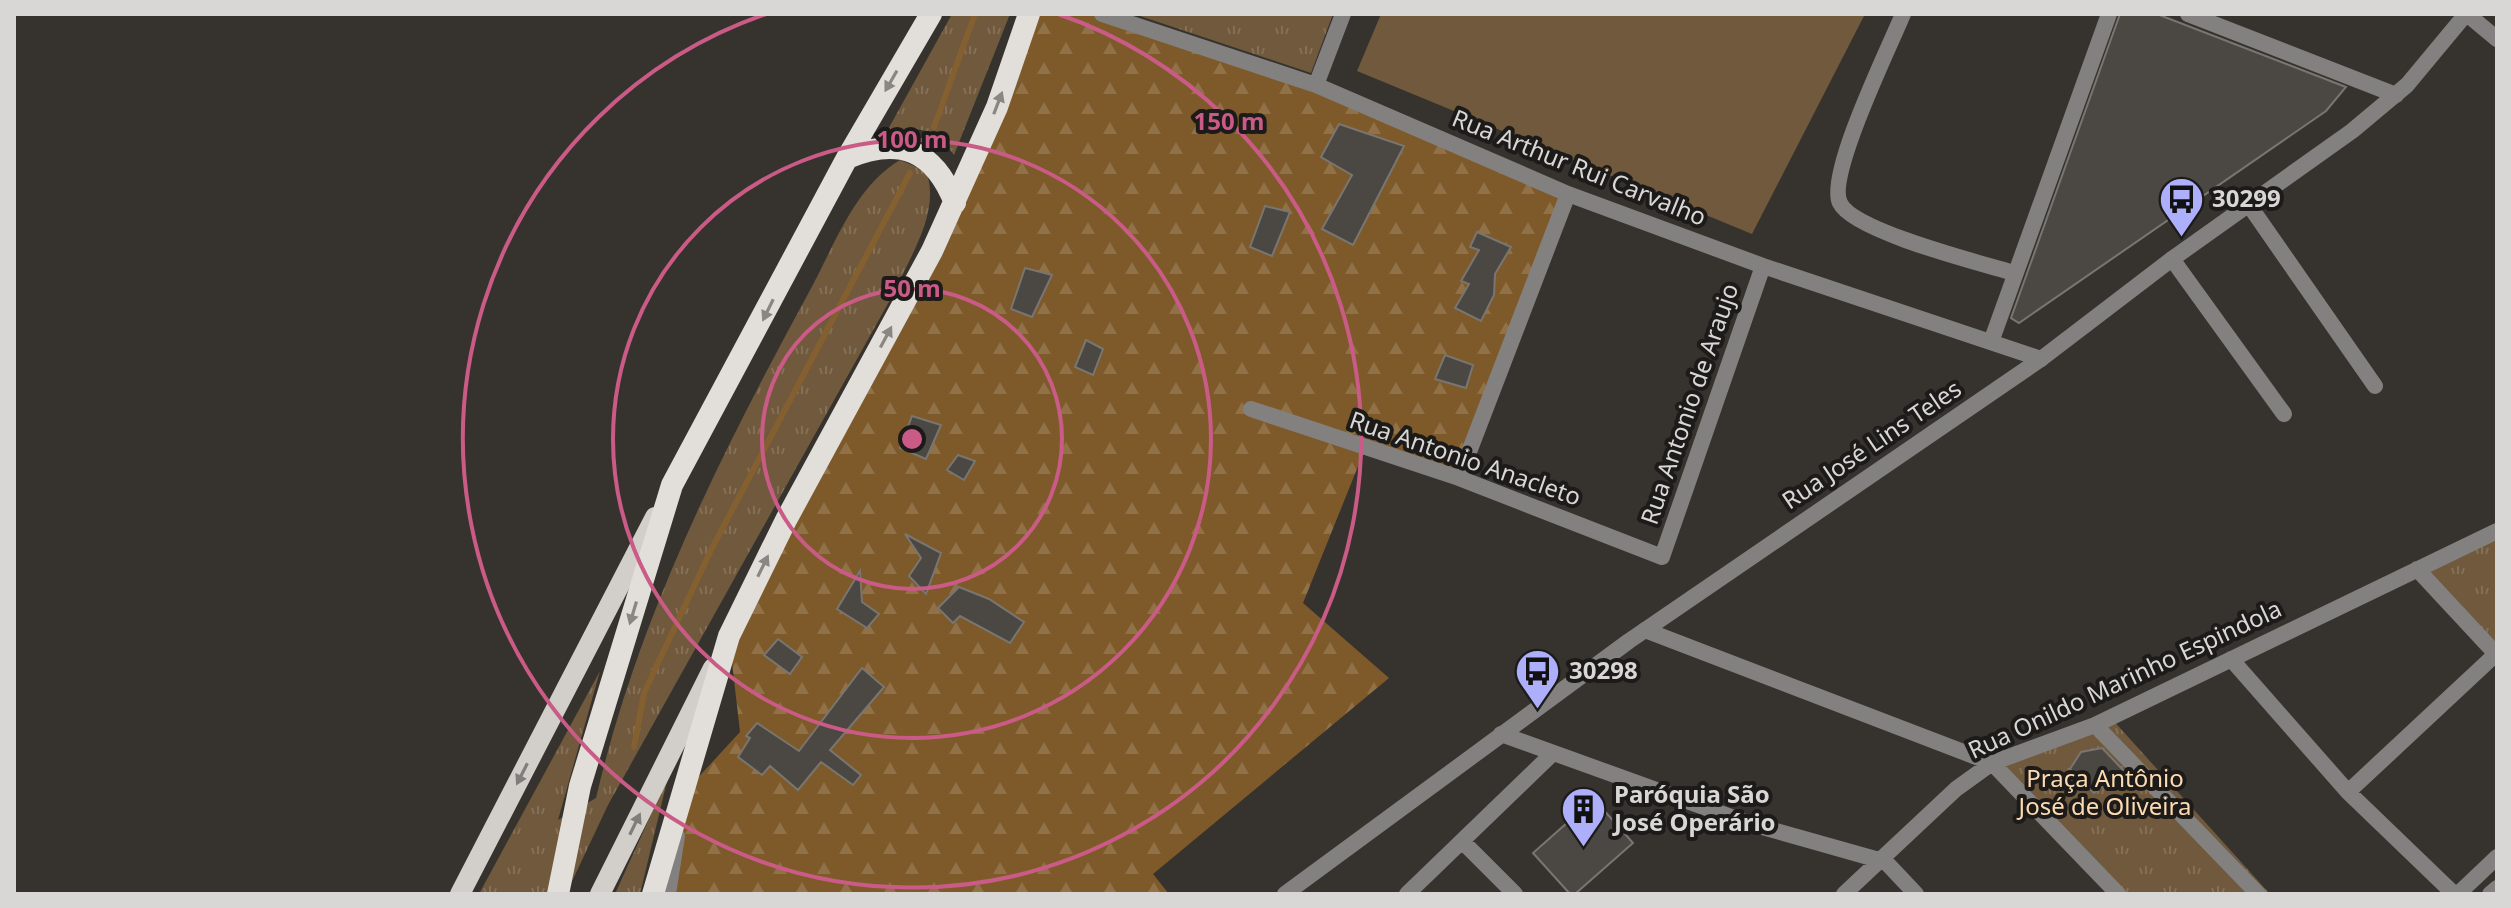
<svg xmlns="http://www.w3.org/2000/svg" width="2511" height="908" font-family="'Noto Sans',sans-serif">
  <defs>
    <pattern id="grass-tufts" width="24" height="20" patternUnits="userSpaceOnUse" patternTransform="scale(2)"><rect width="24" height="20" fill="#70593c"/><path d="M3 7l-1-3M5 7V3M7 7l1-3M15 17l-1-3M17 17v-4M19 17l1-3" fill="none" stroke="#847057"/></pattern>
    <pattern id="forest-firs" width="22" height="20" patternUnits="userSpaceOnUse" patternTransform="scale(2)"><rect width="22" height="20" fill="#7e5a2a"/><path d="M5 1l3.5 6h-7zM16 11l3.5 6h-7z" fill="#907148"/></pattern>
  </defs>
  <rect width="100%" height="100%" fill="#36332f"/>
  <path fill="url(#grass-tufts)" d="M952,14h58l-56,141c-20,-28 -36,-29 -68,-22z
    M1134,14h199l-22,59z
    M900,160l26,11c15,40 -15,83 -31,120l-287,514 -42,89h-87l121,-223 -42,149 38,-22c42,-180 125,-344 213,-506 25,-45 45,-105 91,-132z
    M2497,535v115l-76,-80z
    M2111,718l159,176h-146l-126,-132z
    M668,777l-28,117h-25z"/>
  <path fill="url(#forest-firs)" d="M1028,14h74l214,71 252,109 -109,281 -94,-26 -62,154 86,75 -236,196 16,20h-516l29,-99 58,-63 -11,-96 203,-385z"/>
  <path fill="#70593c" d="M1381,14h484l-113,220 -395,-163z"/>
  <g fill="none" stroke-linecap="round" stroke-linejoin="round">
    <path stroke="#846030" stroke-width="6" d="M934,127l41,-113
      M634,747l10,-54 67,-143 199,-377"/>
  </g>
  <path fill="#4b4843" stroke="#797671" stroke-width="2" d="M2120,14h37l189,73 -20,24 -307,212 -8,-5z
    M1339,124l65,22 -51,99 -31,-16 30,-54 -31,-18z
    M1265,206l25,6 -18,44 -22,-9z
    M1477,232l34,15 -16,27 -1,21 -13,26 -26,-13 14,-24 -8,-3 18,-31 -9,-3z
    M1025,268l27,7 -20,42 -21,-8z
    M1086,340l17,9 -10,26 -18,-8z
    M1445,355l28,10 -7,23 -31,-9z
    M912,416l29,9 -15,34 -26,-11z
    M958,455l17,6 -11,19 -17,-10z
    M905,534l36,19 -15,41 -17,-18 12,-18z
    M860,571l2,31 17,12 -12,14 -30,-19z
    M959,587l30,12 35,23 -14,21 -50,-27 -7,7 -15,-15z
    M778,639l24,18 -12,17 -26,-19z
    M862,668l22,19 -54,63 31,25 -8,10 -32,-23 -23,28 -28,-24 -8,9 -24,-18 12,-19 -4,-2 11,-13 42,28z
    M2102,748l22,23 -30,22 -24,-24 11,-17z
    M1594,799l39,44 -58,51h-5l-37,-41z"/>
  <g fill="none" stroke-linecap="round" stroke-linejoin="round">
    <path stroke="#82817f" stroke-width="16" d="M2490,894l7,-6"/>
    <path stroke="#82817f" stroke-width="16" d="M1102,14l214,71 252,109 195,72 278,93
      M1903,14c-13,32 -77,162 -63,189 13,28 140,60 174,70
      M2188,14l208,81
      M1316,85l27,-71
      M2249,205l126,181
      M2172,259l112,155
      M1991,342l118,-328
      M1251,409l208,69 203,79 101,-291
      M1459,478l109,-284
      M2417,569l79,85
      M1645,630l347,133 126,131
      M2231,659l117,133 106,102
      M2095,725l163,169
      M1501,734l247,89 131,37
      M2348,792l149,-139
      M1463,842l52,52
      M1882,858l34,36
      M668,894l9,-58
      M1407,894l145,-140
      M1844,894l112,-105 36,-26 103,-38 402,-194
      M2458,894l39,-37"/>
    <path stroke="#82817f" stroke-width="16" d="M2467,14l30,25
      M1285,894l344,-253 412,-282 131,-100 180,-128 55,-46 59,-71"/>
    <path stroke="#d2ceca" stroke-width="20" d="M460,894l195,-377
      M600,894l113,-226"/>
    <path stroke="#e2ded9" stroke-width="22" d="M847,158c53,-22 87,-8 108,45
      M558,894l22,-108 92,-301 175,-327 84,-144
      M653,894l76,-258 57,-116 146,-269 65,-144 32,-93"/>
  </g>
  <defs><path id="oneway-solid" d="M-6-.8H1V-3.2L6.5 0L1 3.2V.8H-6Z" transform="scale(2)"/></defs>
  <g fill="#898683">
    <use href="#oneway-solid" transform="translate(891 81) rotate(120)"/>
    <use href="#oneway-solid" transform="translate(998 103) rotate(-69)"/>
    <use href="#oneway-solid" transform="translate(768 310) rotate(116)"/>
    <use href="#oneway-solid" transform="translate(886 337) rotate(-62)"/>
    <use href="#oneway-solid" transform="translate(763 566) rotate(-64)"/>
    <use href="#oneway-solid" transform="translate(633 613) rotate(107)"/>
  </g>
  <g fill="#807d7a">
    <use href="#oneway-solid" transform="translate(522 774) rotate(117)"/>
    <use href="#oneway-solid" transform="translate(635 824) rotate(-64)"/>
  </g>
  <g fill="none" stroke="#ca5b86" stroke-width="4">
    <circle cx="912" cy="439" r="150"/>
    <circle cx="912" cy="439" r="299"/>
    <path d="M1058 14A449 449 0 1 1 766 14"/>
  </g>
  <defs>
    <symbol id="bus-pin" viewBox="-11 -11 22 30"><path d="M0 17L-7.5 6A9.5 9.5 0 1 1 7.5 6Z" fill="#adaffb" stroke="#1c1b19"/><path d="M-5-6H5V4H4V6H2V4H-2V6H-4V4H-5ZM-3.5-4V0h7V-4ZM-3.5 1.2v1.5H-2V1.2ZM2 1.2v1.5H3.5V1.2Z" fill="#111"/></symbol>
    <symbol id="building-pin" viewBox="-11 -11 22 30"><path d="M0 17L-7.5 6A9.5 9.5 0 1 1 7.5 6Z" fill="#adaffb" stroke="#1c1b19"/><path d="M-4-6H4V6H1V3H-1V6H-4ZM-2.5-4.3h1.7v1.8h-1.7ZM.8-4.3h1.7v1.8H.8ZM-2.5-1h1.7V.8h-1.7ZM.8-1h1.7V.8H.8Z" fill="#111"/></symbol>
  </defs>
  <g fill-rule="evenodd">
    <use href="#bus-pin" x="2156" y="174" width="51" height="69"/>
    <use href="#bus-pin" x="1512" y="646" width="51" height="69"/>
    <use href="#building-pin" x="1558" y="784" width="51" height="69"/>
  </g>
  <g text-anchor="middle" stroke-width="8" stroke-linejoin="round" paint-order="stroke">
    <g font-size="24" fill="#d9d7d5" stroke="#1c1b19">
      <text transform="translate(1579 168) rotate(22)" y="8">Rua Arthur Rui Carvalho</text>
      <text transform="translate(1690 404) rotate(-71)" y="8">Rua Antonio de Araujo</text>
      <text transform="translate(1872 445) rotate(-34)" y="8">Rua José Lins Teles</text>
      <text transform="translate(1465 459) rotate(19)" y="8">Rua Antonio Anacleto</text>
      <text transform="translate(2125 680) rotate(-25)" y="8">Rua Onildo Marinho Espindola</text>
    </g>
    <g font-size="24" font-weight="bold" fill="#d9d7d5" stroke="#1c1b19" text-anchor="start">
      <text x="2212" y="207">30299</text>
      <text x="1569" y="679">30298</text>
      <text x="1614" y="803">Paróquia São<tspan x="1614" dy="28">José Operário</tspan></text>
    </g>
    <g font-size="24" fill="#fddbb2" stroke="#1c1b19">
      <text x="2105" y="787">Praça Antônio<tspan x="2105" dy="28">José de Oliveira</tspan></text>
    </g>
  </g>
  <circle cx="912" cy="439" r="12" fill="#ca5b86" stroke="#1c1b19" stroke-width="4"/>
  <g font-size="24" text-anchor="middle" font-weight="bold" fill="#ca5b86" stroke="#1c1b19" stroke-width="8" stroke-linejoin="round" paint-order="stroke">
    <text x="1229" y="130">150 m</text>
    <text x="912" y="148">100 m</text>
    <text x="912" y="297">50 m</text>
  </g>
  <rect width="2511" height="908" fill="none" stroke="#d9d7d5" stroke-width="32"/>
</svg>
